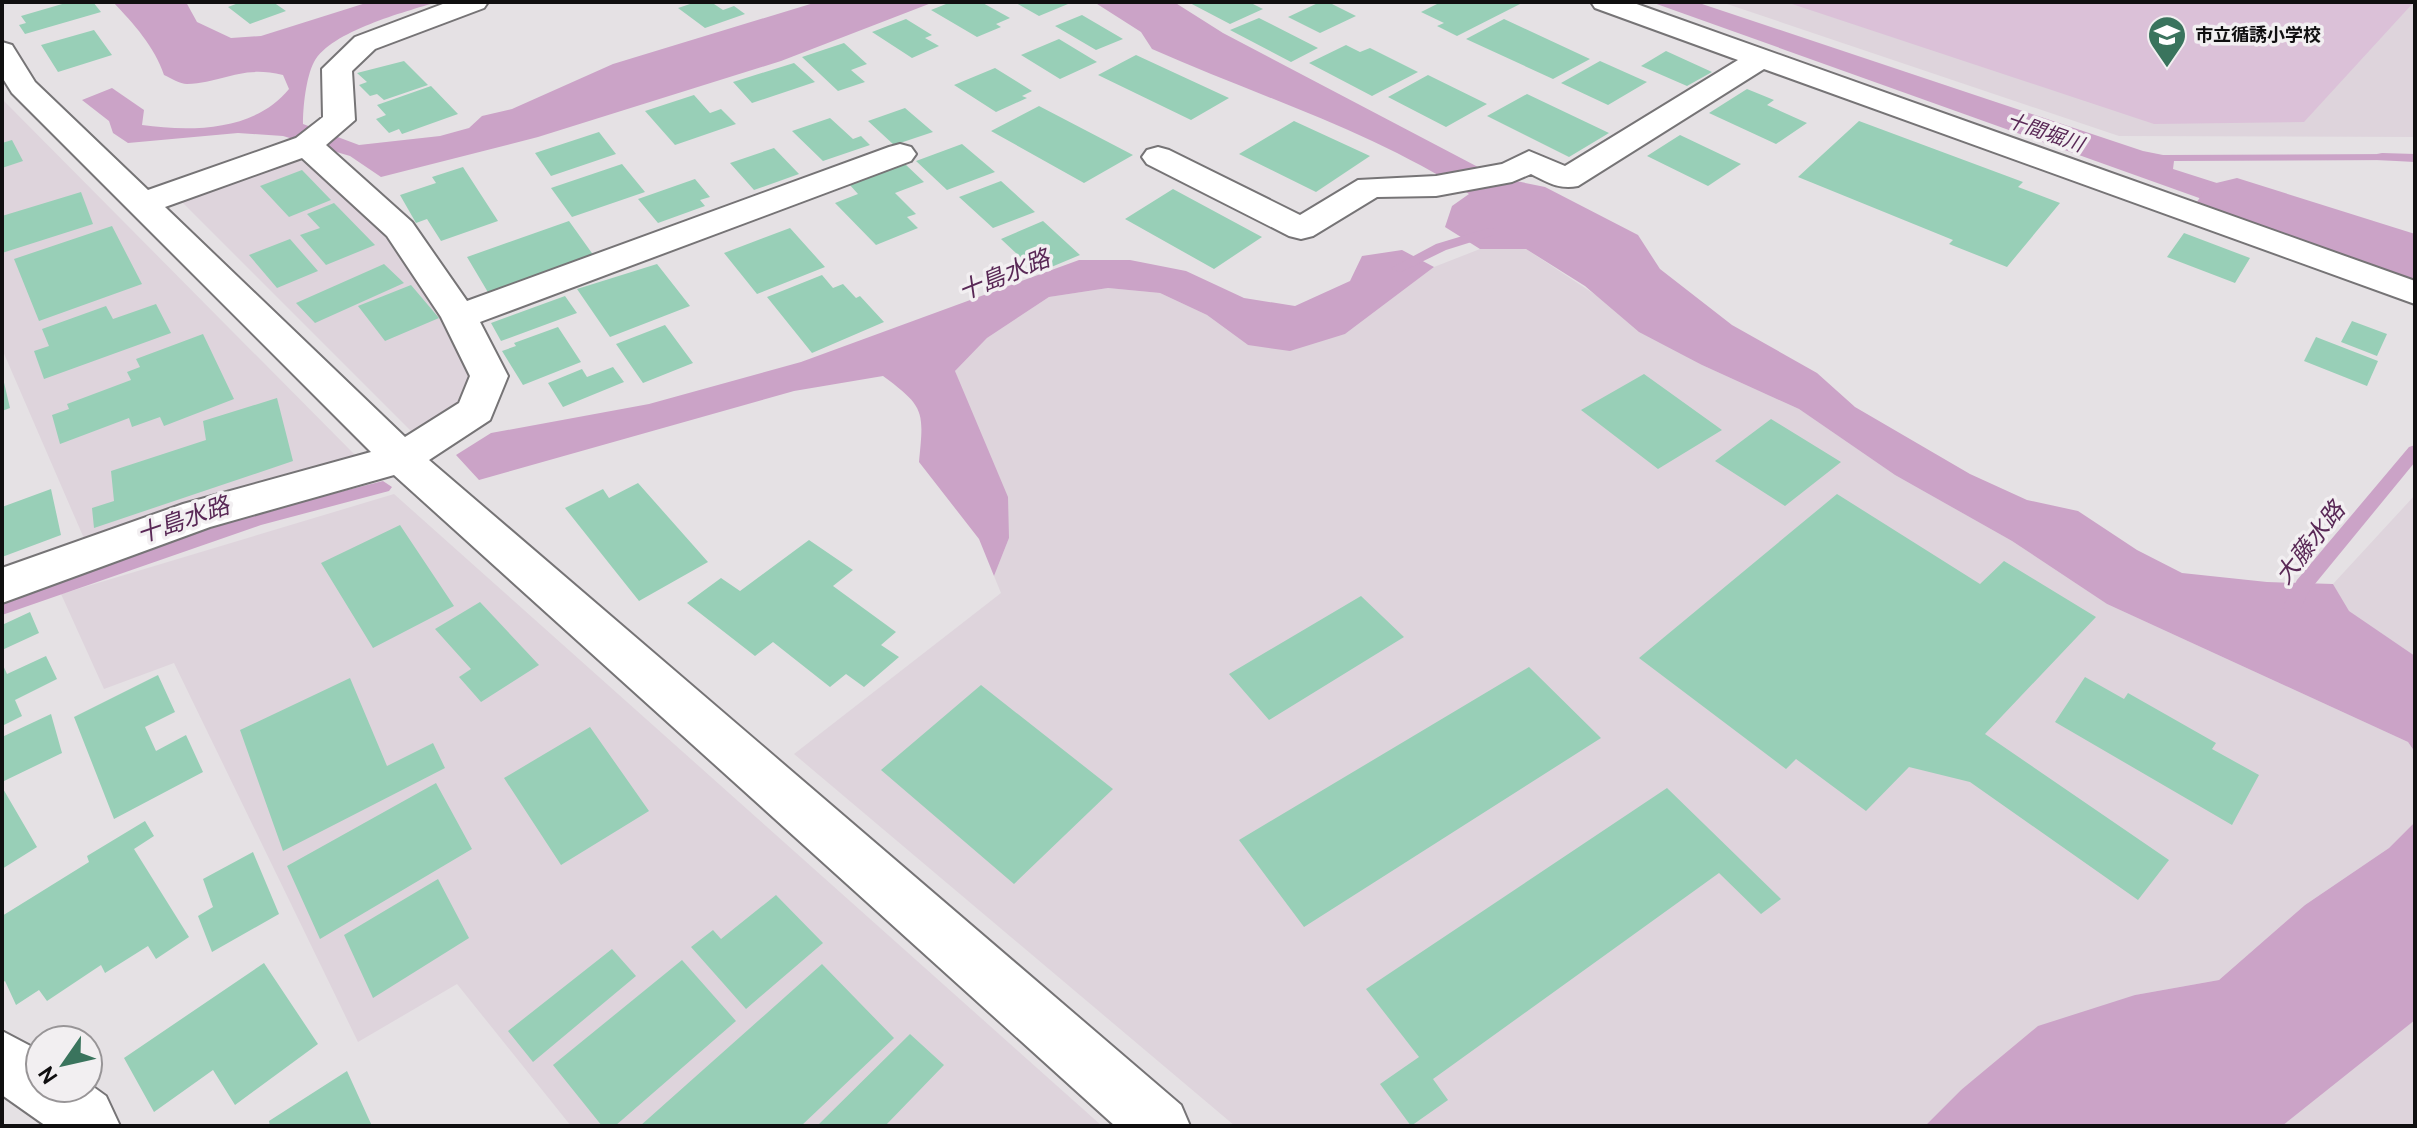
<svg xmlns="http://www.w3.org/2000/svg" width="2417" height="1128" font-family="Cabin,'Noto Sans JP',sans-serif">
  <rect width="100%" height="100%" fill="#e5e1e4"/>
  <path fill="#ded4dc" d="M1721,2h694v135l-296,-1z
    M2,99l357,360 -273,84 -84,-194z
    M300,152l95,83 77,121 -1,47 -55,33 -240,-240z
    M1480,249h46l176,116 97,44 96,66 117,66 95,63 301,138 7,10v70l-26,26 -84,57 -86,75 -84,15 -174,95 -36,36h-690l-441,-372 207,-161 -7,-17 15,-38 -54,-167 32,-33 62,-41 59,-9 52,5 47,22 41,30 97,-11 89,-67z
    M394,494l708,632h-531l-114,-142 -99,58 -184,-379 -70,26 -43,-95z
    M2415,495v161l-67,-45 -15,-27z
    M2415,1020v106h-133l43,-37z"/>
  <path fill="#dbc1d8" d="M1786,2h628l-110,120 -150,2z"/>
  <path fill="#cba3c7" d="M113,2h73l11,20 34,16 30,-2 108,-34h68c-32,10 -106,29 -123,60 -8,15 -11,45 -11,62l56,21 81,-9 29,-8 13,-12 30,-7 101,-45 204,-62h117l-153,59 -243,76 -157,40 -31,-21 -67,-20 -45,-3 -110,10 -15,-10 -4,-12 -27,-21 30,-12 32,22 -2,15c50,7 113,6 147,-36l-6,-14c-42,-10 -58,7 -96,9 -7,0 -16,-6 -23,-9 -9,-28 -31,-52 -51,-73z
    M1094,2h80l49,31 274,144 48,10 93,48 22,34 72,56 85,48 38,34 115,67 57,26 51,11 59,39 45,23 85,9 66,2 16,27 66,45v96l-7,-10 -301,-138 -95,-63 -117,-66 -96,-66 -97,-44 -63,-33 -54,-46 -59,-37h-46l-35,-22 7,-21 17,-12c-97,-63 -211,-98 -317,-145l-11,-17z
    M1651,2h45l447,149 20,4 230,-1 10,3 -4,3 -225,1 -1,8 210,67 -13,23z
    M1402,250l32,17 -89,67 -55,17 -42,-6 -41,-30 -47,-22 -52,-5 -59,9 -62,41 -32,33 53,126 1,41 -15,38 -15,-37 -60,-77c5,-51 6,-55 -36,-86l-89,15 -315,89 -23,-25 35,-22 158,-29 152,-42 278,-102h51l56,11 58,27 51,8 55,-25 12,-25z
    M2415,822v198l-133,106h-357l36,-36 77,-64 97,-31 84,-15 86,-75 84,-57z"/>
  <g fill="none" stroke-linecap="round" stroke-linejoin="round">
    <path fill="#cba3c7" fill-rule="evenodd" d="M2382,153l33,1v8l-38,-2v-6z
      M1489,228l5,1v6l-48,15 -43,21 -5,1 -7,-4 45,-24z
      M2415,445v17l-105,128 -11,21h-14l-2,-5 14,-26 112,-133z
      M383,481l9,6 -3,4 -128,34 -259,90v-14l250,-87z"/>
    <path fill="#cba3c7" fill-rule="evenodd" d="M2237,178l178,56v54l-207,-69 -11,-17 11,-17z"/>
  </g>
  <path fill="#98cfb7" d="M69,2h24l8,10 -76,22 -6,-9 7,-2 -5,-7z
    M241,2h32l13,9 -36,13 -22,-17z
    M696,2h15l12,8 11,-4 11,8 -40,14 -27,-20z
    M951,2h30l29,16 -14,6 5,3 -24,10 -46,-27z
    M1014,2h51l3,2 -29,12z
    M1188,2h61l14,7 -33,15z
    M1320,2h8l28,14 -36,17 -32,-16z
    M1441,2h83l-67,34 -20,-10 7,-3 -23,-11z
    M1082,15l41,24 -27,11 -41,-24z
    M1259,18l59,30 -27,14 -61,-32z
    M906,19l26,16 -7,3 14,8 -27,12 -40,-26z
    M1504,19l86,40 -37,20 -87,-40z
    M94,30l18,25 -54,17 -17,-27z
    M1059,39l38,23 -37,17 -39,-24z
    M844,43l23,21 -16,6 14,12 -27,9 -36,-34z
    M1346,45l14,7 10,-4 48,24 -46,24 -63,-33z
    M1666,51l46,21 -25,14 -46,-20z
    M1136,55l93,43 -38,22 -93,-45z
    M404,61l24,24 -44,15 -7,-6 -7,2 -11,-11 8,-3 -10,-9z
    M1600,61l47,21 -39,23 -47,-22z
    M794,63l21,19 -63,21 -19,-21z
    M995,68l37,23 -10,5 5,2 -31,14 -42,-27z
    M1428,75l59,29 -41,23 -58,-30z
    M431,86l27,28 -56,20 -3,-5 -10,4 -13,-14 10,-4 -9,-10z
    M1747,89l27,11 -7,5 40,18 -31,21 -67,-31z
    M1527,94l82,39 -40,24 -82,-41z
    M694,95l16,18 11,-4 15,15 -61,21 -30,-34z
    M1039,106l94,49 -49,28 -93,-52z
    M905,108l28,24 -39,13 -26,-24z
    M830,118l23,21 8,-3 9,9 -47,16 -31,-30z
    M1294,121l76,35 -54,36 -77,-38z
    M1859,121l164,61 -5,5 42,16 -53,64 -58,-23 4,-4 -155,-63z
    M599,132l17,22 -65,22 -16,-23z
    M1680,135l61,29 -33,22 -61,-30z
    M12,140l11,21 -21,7v-25z
    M962,144l33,28 -48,18 -31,-29z
    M774,148l25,26 -45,16 -24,-27z
    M622,164l23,28 -73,25 -21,-29z
    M905,164l19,18 -29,11 21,21 -9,3 11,11 -42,17 -41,-42 23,-9 -9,-10z
    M463,167l35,54 -57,20 -14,-22 -11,4 -16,-28 36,-12 -4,-6z
    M302,170l29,30 -42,17 -29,-31z
    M695,179l15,18 -10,3 5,6 -47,17 -20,-24z
    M1001,181l34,31 -42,16 -34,-31z
    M1173,189l89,48 -48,32 -89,-50z
    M81,192l12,32 -91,29v-37z
    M334,203l41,42 -49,20 -26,-30 20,-7 -13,-14z
    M569,221l25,35 -105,38 -22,-37z
    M1043,221l37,34 -43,18 -36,-34z
    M112,226l30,58 -103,37 -25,-62z
    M790,228l35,39 -68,27 -33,-41z
    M2184,233l66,25 -15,25 -68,-26z
    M290,239l28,32 -41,17 -28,-33z
    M384,264l20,19 -89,40 -19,-20z
    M657,264l33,42 -80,31 -33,-48z
    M822,275l11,13 10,-4 13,14 4,-2 24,26 -72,31 -45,-56z
    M411,285l28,33 -54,23 -27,-35z
    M565,296l12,17 -76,28 -10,-18z
    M156,304l15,29 -127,46 -10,-28 15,-5 -7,-17 64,-23 7,13z
    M2352,321l35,13 -10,22 -36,-14z
    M665,325l28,38 -50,20 -27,-39z
    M558,327l23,35 -58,23 -21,-34 14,-5 -2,-3z
    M203,334l31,65 -70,27 -4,-9 -28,10 -3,-9 -69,26 -8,-29 17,-6 -2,-5 64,-24 -4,-8 13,-5 -4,-8z
    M2316,337l62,24 -11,25 -63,-25z
    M613,367l11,15 -61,25 -15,-24 34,-14 5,8z
    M2,374l8,34 -8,3z
    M1644,374l78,56 -64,39 -77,-59z
    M277,398l16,63 -199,67 -2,-20 22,-7 -3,-30 95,-31 -3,-19z
    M1771,419l70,43 -56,44 -70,-45z
    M638,483l70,79 -69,39 -74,-93 38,-19 6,9z
    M51,489l10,46 -59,22v-50z
    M1837,494l143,90 24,-23 92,56 -111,117 184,126 -31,40 -168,-118 -61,-15 -43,44 -70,-52 -10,10 -147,-111z
    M400,525l54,81 -81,42 -52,-85z
    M809,540l44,30 -20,16 63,46 -15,13 18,12 -35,30 -18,-13 -16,13 -57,-45 -18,14 -68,-53 34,-25 19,13z
    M1361,596l43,41 -135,83 -40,-46z
    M480,602l59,63 -58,37 -22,-25 12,-8 -36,-40z
    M30,612l9,21 -37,17v-25z
    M46,656l11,23 -42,21 7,16 -20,10v-63l5,11z
    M1529,667l72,71 -297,189 -65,-87z
    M158,675l17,37 -30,15 11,24 30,-16 17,37 -89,47 -40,-102z
    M2085,677l39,22 4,-6 88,50 -4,6 47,26 -27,50 -177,-103z
    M350,678l37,88 46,-23 12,25 -162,83 -43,-121z
    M981,685l132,104 -99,95 -133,-114z
    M51,714l11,39 -60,29v-45z
    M590,727l59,84 -88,54 -57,-87z
    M436,783l36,66 -152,90 -33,-73z
    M2,787l35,60 -35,22z
    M1667,788l114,111 -20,15 -42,-41 -286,206 15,21 -37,26 -31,-42 39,-27 -53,-68z
    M145,821l9,15 -20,13 55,88 -33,22 -8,-13 -43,27 -4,-8 -54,36 -8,-11 -23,15 -11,-24 -3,2v-67l87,-54 -2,-6z
    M253,852l26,62 -67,38 -14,-36 15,-9 -10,-28z
    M438,879l31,59 -96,60 -29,-63z
    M776,895l47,48 -77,66 -55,-62 22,-17 8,9z
    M612,949l24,27 -103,86 -25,-31z
    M682,960l54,61 -121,105h-13l-49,-61z
    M264,963l54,81 -83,61 -22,-35 -59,42 -30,-54z
    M822,964l72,74 -93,88h-161z
    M910,1034l34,31 -59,61h-68z
    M347,1071l25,55h-102l-1,-5z"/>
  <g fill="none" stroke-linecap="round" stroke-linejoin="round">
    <defs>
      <path id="minor" d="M448,2h40l-4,6 -109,41 -23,22 3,49 -29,25 86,77 55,79 422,-154 11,-3 11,3 5,7 -5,7 -431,161 28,54 -18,44 -61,40 752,645 9,21h-75l-721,-651 -184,52 -208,76v-35l181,-64 188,-52 -359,-359 -10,-16v-35l10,3 23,37 113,108 148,-52 27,-21 -1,-48 33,-32zM302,158l85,78 54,81 29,59 -11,27 -54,34 -240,-230z
        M1591,2h40l784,279v23l-651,-235 -186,117c-19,4 -31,-4 -47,-12l-19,8 -76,14 -59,1 -64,39 -12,3 -12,-3 -142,-72 -5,-7 5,-7 11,-3 11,3 131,65 58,-35 78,-4 66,-12 27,-13 36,15 173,-106 -143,-52z
        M2,1031l38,20v37h48v-5l18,13 14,30h-74l-44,-31z"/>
    </defs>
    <use href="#minor" stroke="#767476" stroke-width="4"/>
    <use href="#minor" fill="#fff" fill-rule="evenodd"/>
  </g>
  <defs>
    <symbol id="school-pin" viewBox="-11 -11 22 30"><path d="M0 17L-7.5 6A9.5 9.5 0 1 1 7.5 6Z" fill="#3a745d" stroke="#f2eff1"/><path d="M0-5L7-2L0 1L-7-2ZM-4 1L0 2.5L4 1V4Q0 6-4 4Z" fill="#fff"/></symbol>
  </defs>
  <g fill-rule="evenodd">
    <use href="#school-pin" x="2145" y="13" width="44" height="60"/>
  </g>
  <g text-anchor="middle" stroke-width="7" stroke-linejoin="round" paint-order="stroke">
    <g font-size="18" font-weight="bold" fill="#100f10" stroke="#f2eff1" text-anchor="start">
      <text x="2195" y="41">市立循誘小学校</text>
    </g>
    <g font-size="20" font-style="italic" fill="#592856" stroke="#f2eff1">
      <text transform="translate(2045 132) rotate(19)" y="7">十間堀川</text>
    </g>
    <g font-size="24" font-style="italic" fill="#592856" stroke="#f2eff1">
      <text transform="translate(1004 275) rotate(-22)" y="8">十島水路</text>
      <text transform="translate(183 520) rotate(-19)" y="8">十島水路</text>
      <text transform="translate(2310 543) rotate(-52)" y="8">大藤水路</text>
    </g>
  </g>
  <rect width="2417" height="1128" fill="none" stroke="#100f10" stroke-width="8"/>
  <g transform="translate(64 1064) rotate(236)"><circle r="38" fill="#f2eff1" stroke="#989597" stroke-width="2"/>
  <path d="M0-6L14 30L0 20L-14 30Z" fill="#3a745d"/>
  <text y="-12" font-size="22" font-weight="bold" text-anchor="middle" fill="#100f10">N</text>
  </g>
</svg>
